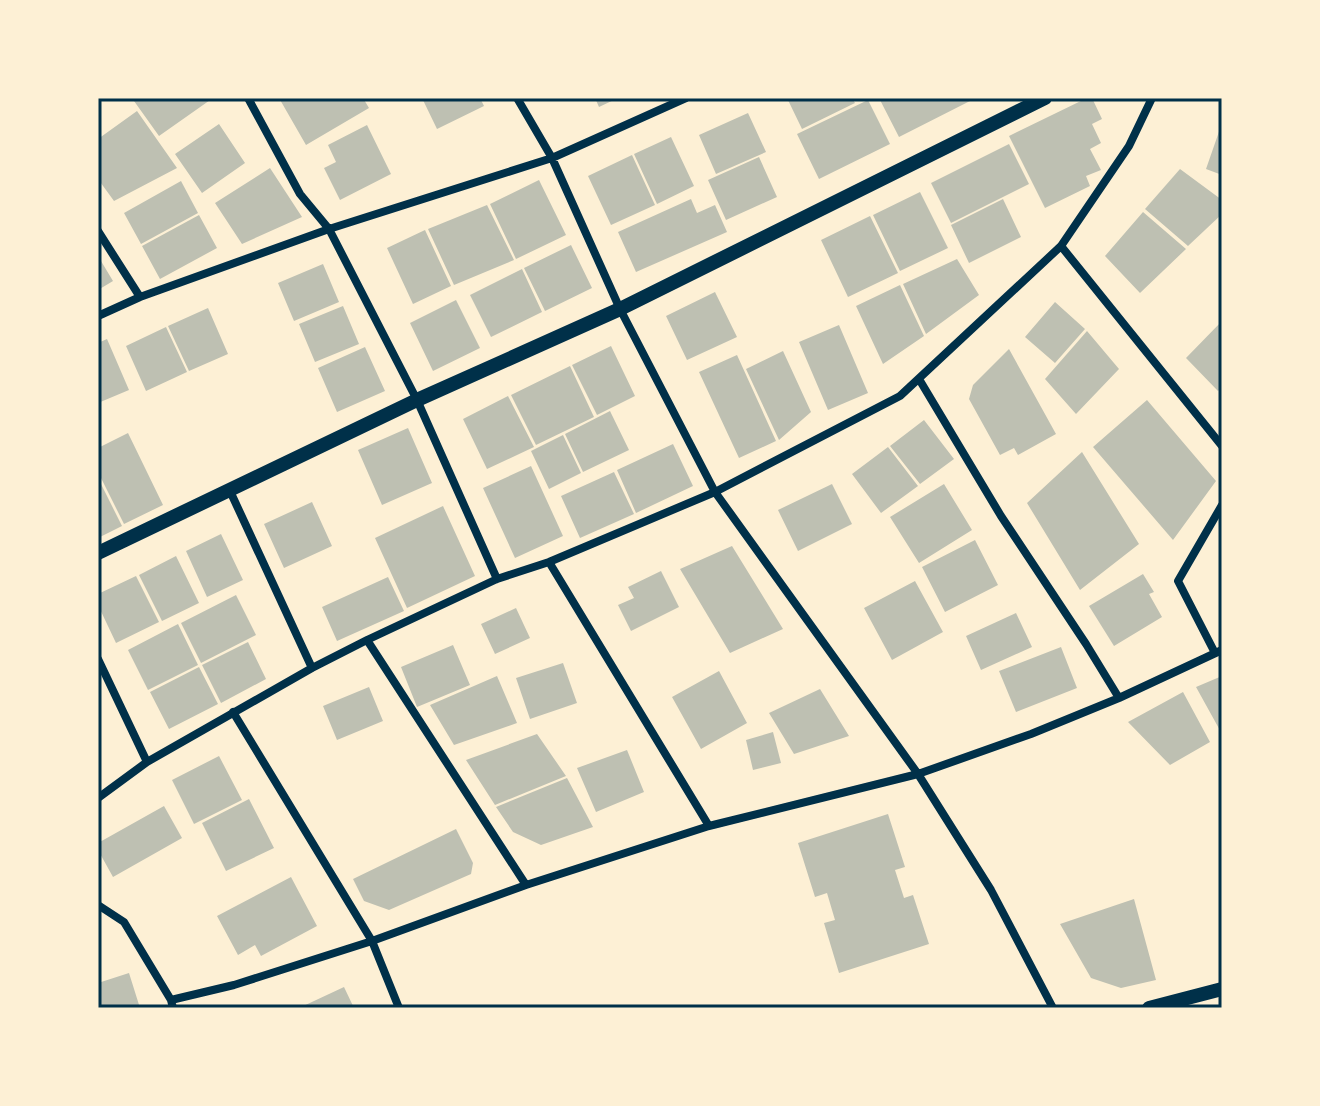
<svg xmlns="http://www.w3.org/2000/svg" width="1320" height="1106" font-family="Commissioner,sans-serif">
  <rect width="100%" height="100%" fill="#fdf0d5"/>
  <path fill="#bec0b2" d="M138,98h75l-54,38 -25,-35z
    M279,98h84l6,10 -63,37z
    M422,98h58l4,8 -47,23z
    M595,98h23l-19,9z
    M787,98h65l3,5 -53,26z
    M879,98h89l2,3 -71,36z
    M1087,98h5l10,21 -10,5 9,19 -11,6 11,21 -15,6 4,10 -45,22 -36,-72z
    M868,100l22,44 -71,35 -22,-45z
    M137,111l40,57 -63,33 -16,-22v-40z
    M748,113l18,39 -50,22 -17,-39z
    M1222,123v52l-16,-6z
    M219,124l26,39 -43,30 -27,-39z
    M367,125l24,49 -51,26 -16,-32 12,-6 -8,-17z
    M671,137l23,49 -37,18 -23,-50z
    M1009,144l20,40 -78,39 -20,-40z
    M632,155l23,50 -44,20 -23,-49z
    M759,157l18,40 -51,23 -18,-40z
    M270,168l32,49 -60,27 -27,-41z
    M1180,169l42,31v14l-34,32 -43,-37z
    M539,180l27,55 -50,24 -26,-55z
    M181,181l17,32 -57,31 -17,-31z
    M920,192l28,56 -48,23 -27,-56z
    M691,199l6,14 18,-8 12,27 -91,40 -18,-40z
    M1003,199l18,38 -52,26 -18,-38z
    M487,205l27,55 -60,25 -26,-56z
    M1143,212l43,37 -46,44 -35,-37z
    M199,215l18,33 -57,31 -18,-33z
    M870,216l28,57 -50,24 -27,-57z
    M425,230l26,56 -38,18 -26,-56z
    M571,245l21,43 -47,23 -21,-43z
    M98,256l15,25 -15,9z
    M957,259l22,36 -53,39 -23,-50z
    M323,264l16,38 -45,19 -16,-38z
    M522,269l20,43 -51,25 -21,-42z
    M900,285l24,51 -41,28 -27,-58z
    M715,292l22,45 -50,23 -21,-44z
    M456,300l24,48 -47,23 -23,-48z
    M1055,302l30,27 -30,34 -30,-26z
    M343,306l16,38 -44,18 -16,-38z
    M208,308l20,46 -39,17 -21,-45z
    M1222,321v66l-4,4 -32,-33z
    M839,325l29,68 -40,17 -29,-68z
    M166,327l21,45 -41,19 -20,-45z
    M1087,331l32,38 -43,45 -31,-35z
    M107,339l22,51 -31,13v-60z
    M611,346l24,50 -38,19 -25,-50z
    M365,347l20,44 -48,21 -19,-44z
    M1009,349l47,85 -38,21 -4,-7 -14,7 -31,-56 4,-14z
    M783,351l28,61 -32,28 -33,-71z
    M737,355l39,86 -37,17 -40,-86z
    M570,366l24,51 -58,28 -25,-50z
    M508,396l26,51 -47,22 -24,-50z
    M1147,400l69,81 -43,59 -80,-93z
    M610,411l19,39 -46,22 -18,-38z
    M924,420l30,39 -34,25 -30,-38z
    M408,428l24,55 -50,22 -24,-55z
    M128,433l35,72 -39,19 -26,-52v-24z
    M563,435l18,38 -32,16 -18,-38z
    M673,444l20,42 -57,27 -19,-43z
    M888,447l30,39 -37,27 -29,-39z
    M1082,452l57,92 -59,46 -53,-87z
    M531,466l32,70 -48,22 -32,-70z
    M614,472l20,42 -54,24 -19,-42z
    M98,478l24,48 -24,12z
    M832,484l20,40 -54,27 -20,-41z
    M944,484l28,46 -53,33 -29,-46z
    M312,502l20,44 -48,22 -20,-44z
    M443,506l32,70 -68,32 -32,-70z
    M221,534l22,46 -36,17 -21,-46z
    M975,540l23,45 -53,27 -23,-45z
    M732,546l51,83 -53,24 -50,-84z
    M176,556l23,47 -37,18 -23,-46z
    M661,571l18,36 -48,24 -13,-26 16,-7 -6,-11z
    M1143,574l11,18 -5,2 13,23 -48,29 -25,-40z
    M136,576l23,46 -43,21 -18,-38v-11z
    M388,577l16,34 -67,30 -15,-34z
    M915,581l28,51 -51,28 -28,-52z
    M236,595l20,40 -55,28 -20,-40z
    M516,608l14,30 -35,16 -14,-30z
    M1016,613l16,34 -51,23 -15,-34z
    M178,624l20,41 -50,25 -20,-40z
    M248,642l18,37 -45,24 -19,-38z
    M453,645l17,40 -53,22 -16,-40z
    M1061,647l16,41 -61,24 -17,-41z
    M563,663l14,40 -47,16 -14,-41z
    M199,667l19,37 -49,25 -19,-37z
    M719,671l28,52 -46,26 -29,-52z
    M497,676l20,47 -63,22 -24,-40z
    M1222,676v58l-26,-47z
    M369,687l14,34 -46,19 -14,-34z
    M820,689l29,47 -55,18 -25,-41z
    M1183,692l27,50 -40,23 -42,-43z
    M773,732l8,31 -28,7 -7,-30z
    M537,734l29,42 -71,29 -29,-45z
    M627,750l17,42 -48,20 -19,-44z
    M219,756l23,44 -48,24 -22,-44z
    M567,778l26,49 -52,18 -28,-13 -17,-25z
    M249,799l25,49 -48,23 -24,-48z
    M164,806l18,32 -69,39 -15,-27v-7z
    M888,814l17,53 -10,3 9,28 9,-3 16,49 -90,29 -15,-50 11,-3 -8,-27 -12,4 -17,-54z
    M456,829l17,34 -2,11 -82,36 -25,-9 -11,-22z
    M291,877l26,49 -56,30 -6,-11 -17,10 -21,-39z
    M1134,899l22,81 -35,8 -30,-10 -31,-54z
    M129,973l11,35h-42v-25z
    M344,987l10,21h-55z"/>
  <g fill="none" stroke-linecap="round" stroke-linejoin="round">
    <path stroke="#003049" stroke-width="8" d="M517,98l35,60 68,151 95,183 203,282 73,116 62,118
      M98,231l42,66 189,-68 -29,-35 -52,-96
      M1061,246l161,200
      M98,316l42,-19
      M919,379l82,137 85,128 33,54
      M230,491l82,177
      M549,562l160,264
      M497,579l-80,-179 -88,-171 223,-71 134,-60
      M367,640l159,245
      M1215,653l-37,-72 44,-76
      M98,659l49,103
      M233,712l139,229 27,67
      M98,798l49,-36 165,-94 55,-28 130,-61 52,-17 166,-70 185,-96 161,-150 68,-100 23,-48
      M98,905l26,17 47,78 2,8
      M171,1000l63,-15 138,-44 154,-56 183,-59 209,-52 113,-40 88,-36 103,-48"/>
    <path stroke="#003049" stroke-width="14" d="M98,553l319,-153 203,-91 425,-211
      M1149,1008l73,-19"/>
  </g>
  <rect width="1320" height="1106" fill="none" stroke="#fdf0d5" stroke-width="200"/>
  <rect x="100" y="100" width="1120" height="906" fill="none" stroke="#003049" stroke-width="3"/>
</svg>
